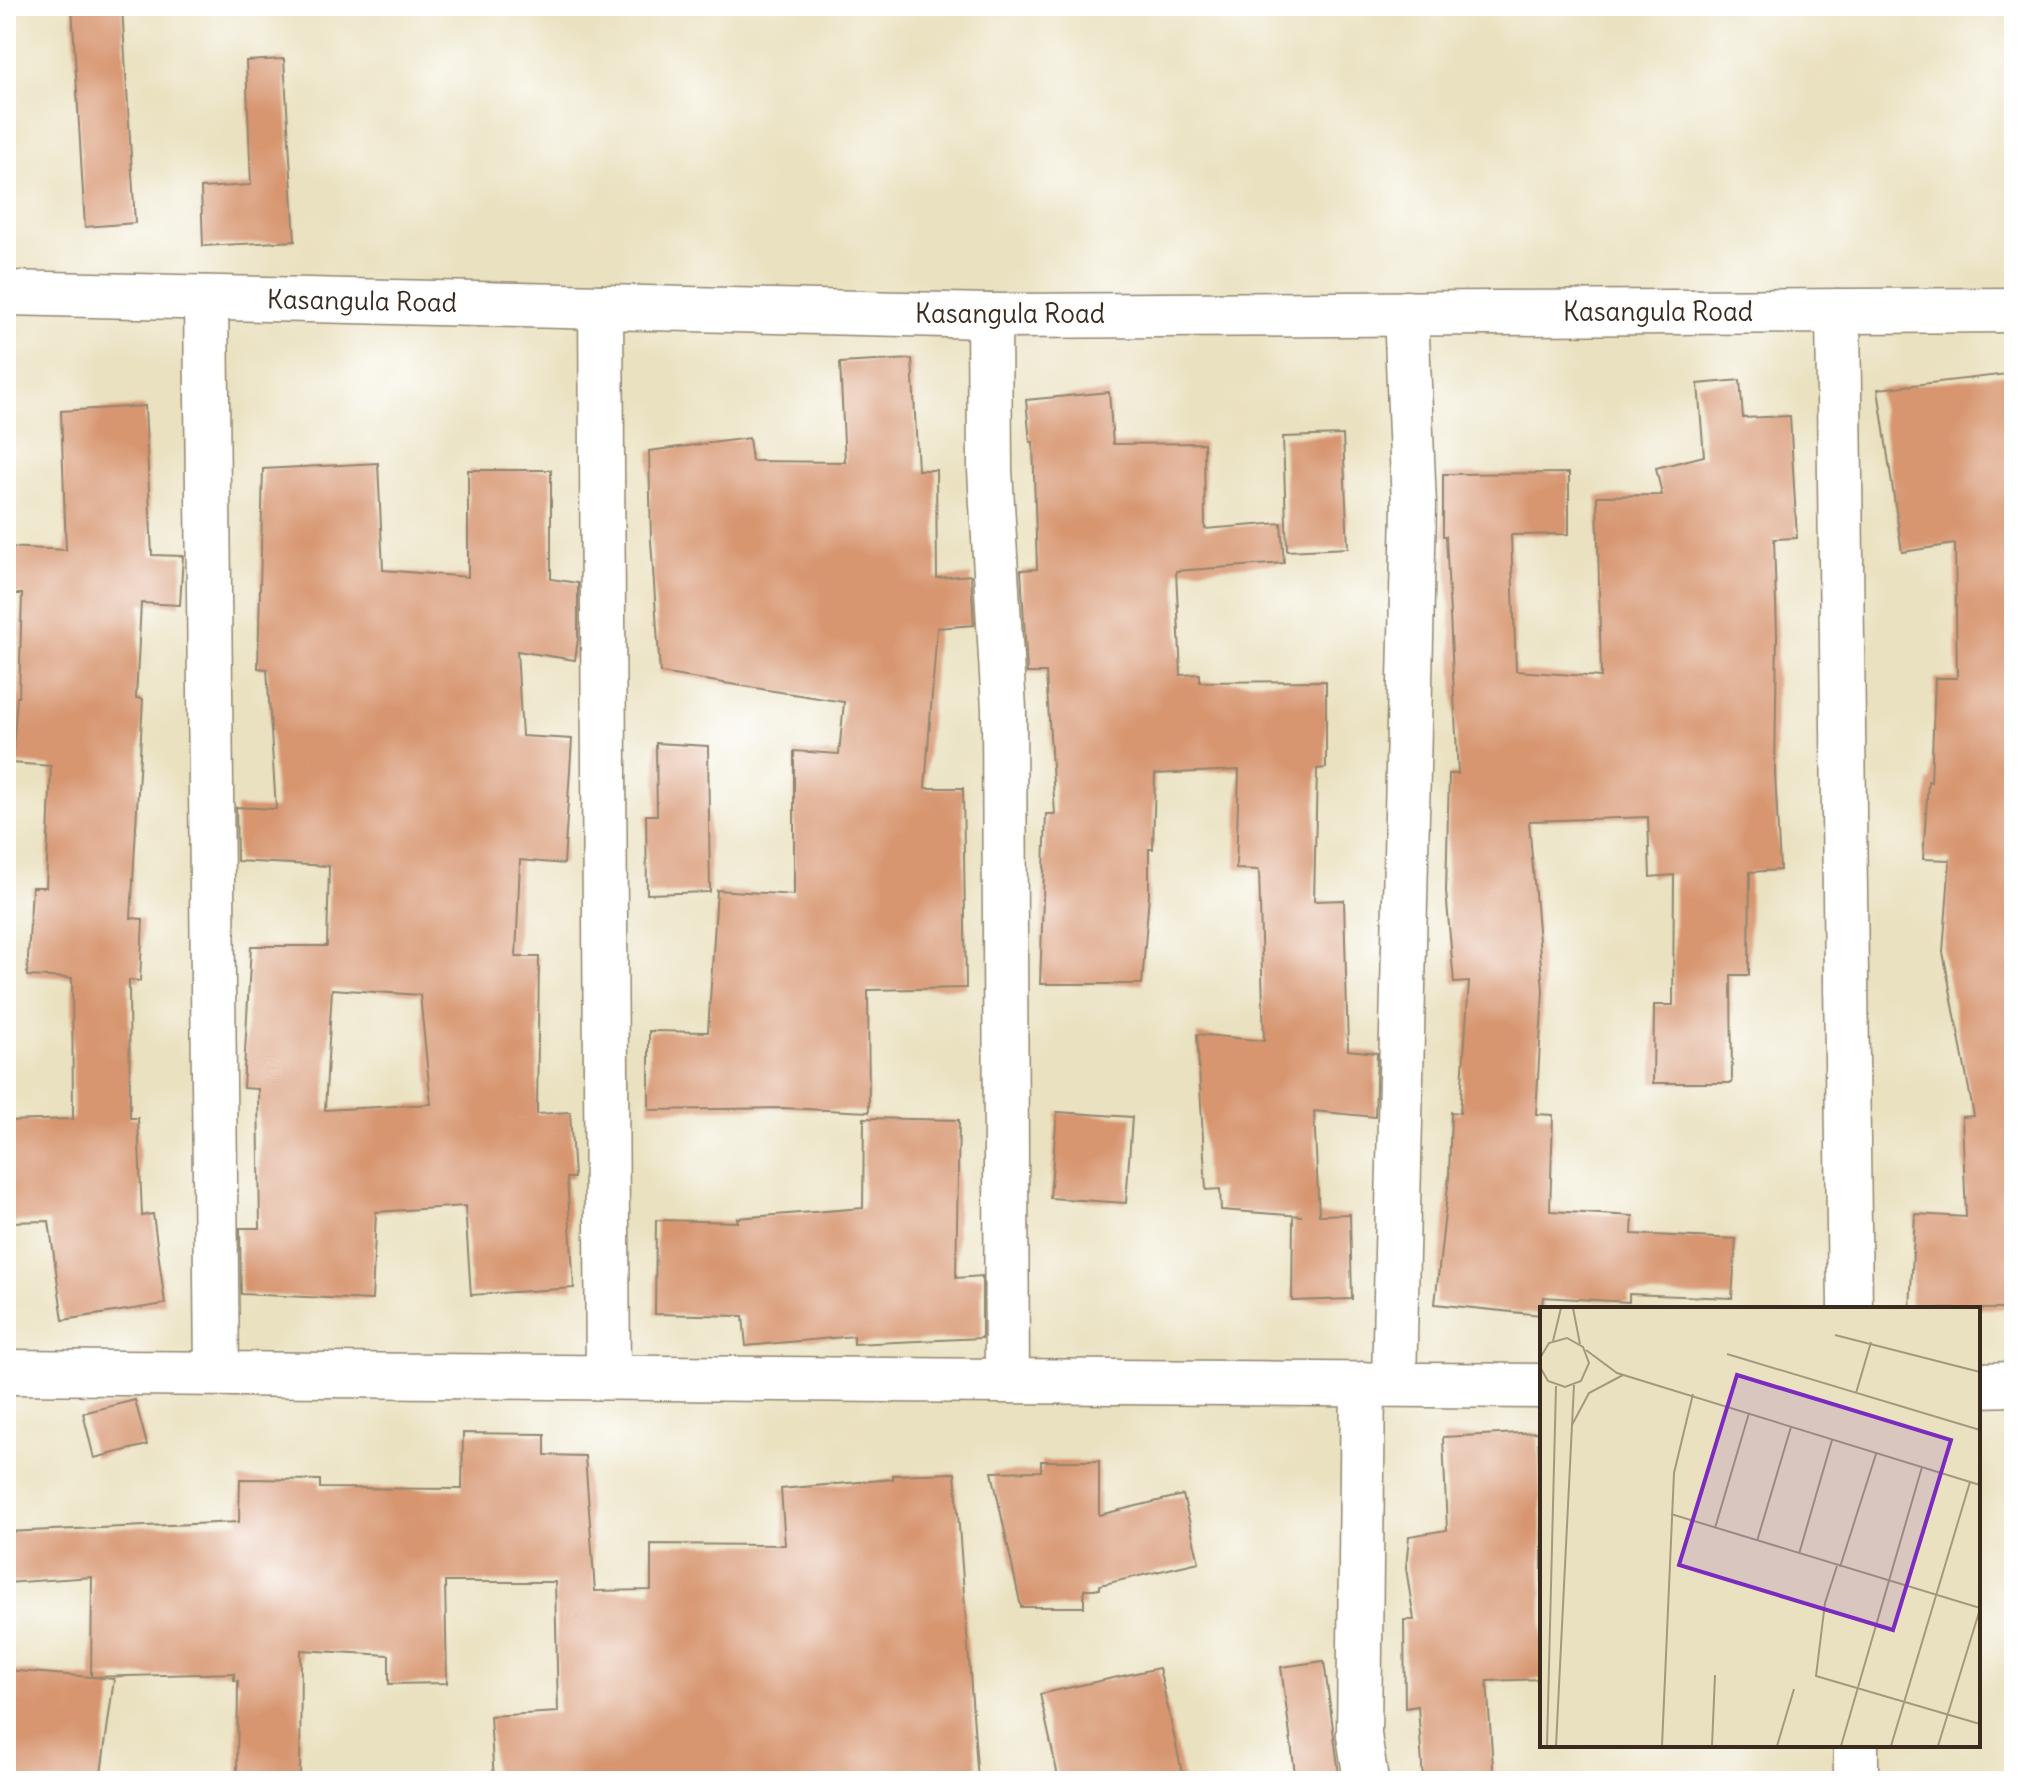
<svg xmlns="http://www.w3.org/2000/svg" width="2020" height="1787" font-family="Delius,sans-serif">
  <rect width="100%" height="100%" fill="#fff"/>
  <filter id="ink" filterUnits="userSpaceOnUse"><feTurbulence type="fractalNoise" baseFrequency=".0125" numOctaves="2"/><feDisplacementMap in="SourceGraphic" scale="16" xChannelSelector="R" yChannelSelector="G"/><feConvolveMatrix kernelMatrix="1 2 1 2 8 2 1 2 1" color-interpolation-filters="sRGB"/></filter>
  <filter id="wash" filterUnits="userSpaceOnUse"><feTurbulence type="fractalNoise" baseFrequency=".006" numOctaves="4" result="noise"/><feDisplacementMap in="SourceGraphic" scale="32" xChannelSelector="R" yChannelSelector="G"/><feGaussianBlur stdDeviation="1.8" result="paint"/><feColorMatrix in="noise" values="0 0 0 0 0 0 0 0 0 0 0 0 0 0 0 0 0 1.4 0 .05"/><feComposite in="paint" operator="in"/></filter>
  <g filter="url(#wash)">
    <rect width="100%" height="100%" fill="#eae1c0"/>
    <g id="blocks">
      <path fill="#d79570" fill-rule="evenodd" d="M72,6h50l13,217 -50,4z
        M284,59l11,182 -92,5 -2,-58 50,-3 -5,-124z
        M912,359l6,111h18l1,108 34,-3 3,50 -37,3 -12,160h38l3,200 -98,2 1,122 -87,-4 -133,2v-79l59,1 9,-142 77,5v-144l45,3 5,-52 -184,-29 -9,-133 -2,-89 100,-13 3,23 93,1 -5,-99z
        M2007,374l7,51v530l-4,56 4,-1v299h-104l5,-95 51,3 -4,-100 12,-1 -31,-164 7,-92 -27,-1 5,-78 3,1 4,-104h22l-2,-134 -53,8 -24,-163z
        M1740,380l3,38 47,-2 7,122 -23,1 3,96 -2,137 5,98 -30,2 -1,103h-18l1,108h-79l1,-78h19l1,-130 -24,2 -2,-60 -119,4 14,169 -7,124 17,1 -3,96 83,5 -1,18 104,5 -4,59 -103,-4v8l-86,-5 -2,18 -106,-11 14,-127 2,-65 9,1 9,-131 -15,1 -8,-92 3,-117h9l-12,-238h-3v-62l126,-1v61l-58,1 5,136 85,6 -4,-181 65,-1 -6,-27 48,-12 -6,-72z
        M1109,392l4,52 91,-1 1,86 76,-6 3,40 -108,8 5,104 19,-1v8l126,-1v87l-9,1 -3,132 30,-1 4,150 29,3 -2,64 -61,-6 5,104 31,-1 2,85 -60,2 1,-85h9l-81,-6 -1,-21 -14,1 -9,-156 67,7 -5,-171 -23,-1 3,-99 -84,4 -2,75h-4v45l-7,90h-102l6,-170h9l-9,-141h-19l-6,-103 16,-1 -4,-127h-3l-4,-42z
        M145,406l7,149 31,1 -3,49 -39,-2 -5,95 7,1 -12,219 12,1 -3,62 -11,-1 1,138h8l4,98 11,-2 12,90 -102,16 -14,-99 -43,1v-101l67,-2 -1,-141 -45,-2 5,-89h14l5,-121 -39,-3 5,-66h2l3,-103h-16v-47l60,3 -5,-139z
        M1343,435l5,113 -61,3 -4,-114z
        M378,463l5,107 85,7v-107h83v109l27,4v56l-3,21 -58,-9 5,85 50,3 -8,125 -44,-4 -4,97h23l-2,157 33,-2 4,66h-7l7,110 -103,7 -6,-89 -89,6 -4,88 -131,-6 -1,-66h20l-2,-139 -15,-1 8,-142h76l2,-80 -92,-5 -1,-54 40,2 -9,-140 -9,-1 5,-199zM332,989l88,6 11,109 -106,6z
        M656,743l52,3 2,146 -63,2 -1,-79h11z
        M1057,1112l75,5 -6,86 -76,-5z
        M864,1118l95,2 -3,158 26,-2v62l-128,6v-8l-108,10 -3,-30 -88,-2 1,-94 82,2 -1,-4 126,-10z
        M135,1400l12,45 -53,13 -11,-45z
        M1538,1432l4,91v156l-55,2 7,100h-71l-5,-75 -13,2 -1,-88h10l-8,-52 3,-32 38,-6 -4,-93z
        M463,1433l82,1v21l40,1 10,135 56,-1v-46l134,1 -4,-56 112,-10v-4l62,-2 23,308h-277v-2l-207,2 -4,-65 68,-4 -3,-130h-110l2,101 -58,1v-29l-88,-5 -1,131h-63l1,-100 -4,-1v-7l-142,4 22,2 -14,102h-94v-111l85,7 1,-100 -86,6v-51l233,-10 1,-43 80,1v8l142,1z
        M1041,1461h58v54l84,-20 16,67 -99,23v4h-16v18h-63l-29,-135 49,-1z
        M1324,1661l16,120h-44l-15,-114z
        M1159,1668l25,113h-125l-19,-87z"/>
    </g>
  </g>
  <g filter="url(#ink)">
    <use href="#blocks" fill-opacity="0" stroke="#92866f" stroke-width="2"/>
    <g fill="none" stroke-linecap="round" stroke-linejoin="round">
      <defs>
        <path id="minor" d="M206,298l11,1076
          M601,307l7,1070
          M1838,311l12,998
          M989,316l1,154 14,239 3,672
          M6,1372l1536,14
          M1363,1384l-4,351 7,46
          M1394,1384l20,-878 -8,-193
          M1978,1385l36,-1
          M1856,1745v36"/>
        <path id="secondary" d="M6,293l983,23 1025,-6"/>
      </defs>
      <use href="#minor" stroke="#92866f" stroke-width="47"/>
      <use href="#secondary" stroke="#92866f" stroke-width="47"/>
      <use href="#minor" stroke="#fff" stroke-width="44"/>
      <use href="#secondary" stroke="#fff" stroke-width="44"/>
    </g>
  </g>
  <g text-anchor="middle" stroke-width="6" stroke-linejoin="round" paint-order="stroke">
    <g font-size="26" fill="#3b2a1e" stroke="#fff">
      <text transform="translate(362 301) rotate(1)" y="9">Kasangula Road</text>
      <text x="1658" y="321">Kasangula Road</text>
      <text x="1010" y="323">Kasangula Road</text>
    </g>
  </g>
  <g transform="translate(1540 1307)">
    <rect width="440" height="440" fill="#eae1c0"/>
    <path fill="none" stroke="#a4987f" stroke-width="2" d="M33,1l7,36M295,28l145,37M13,34l8,-33M46,43l31,23 363,112M187,47l253,76M0,51l9,-15 18,-5 16,9 6,16 -8,18 -16,6 -17,-6 -8,-14M316,86l15,-51M32,118l17,-32 34,-18M131,207l309,94M175,221l34,-115M217,234l34,-114M259,247l33,-114M297,259l-12,37 -9,73 164,48M300,260l36,-113M7,439l9,-360M16,439l18,-361M122,439l12,-273 19,-79M172,439l3,-71M237,439l17,-57M301,439l81,-279M351,439l79,-264M398,439l42,-137"/>
    <path fill="#7b2cbf" fill-opacity="0.15" stroke="#7b2cbf" stroke-width="4" d="M197,68l214,65 -58,190 -214,-65z"/>
    <rect width="440" height="440" fill="none" stroke="#3b2a1e" stroke-width="4"/>
  </g>
  <rect width="2020" height="1787" fill="none" stroke="#fff" stroke-width="32"/>
</svg>
